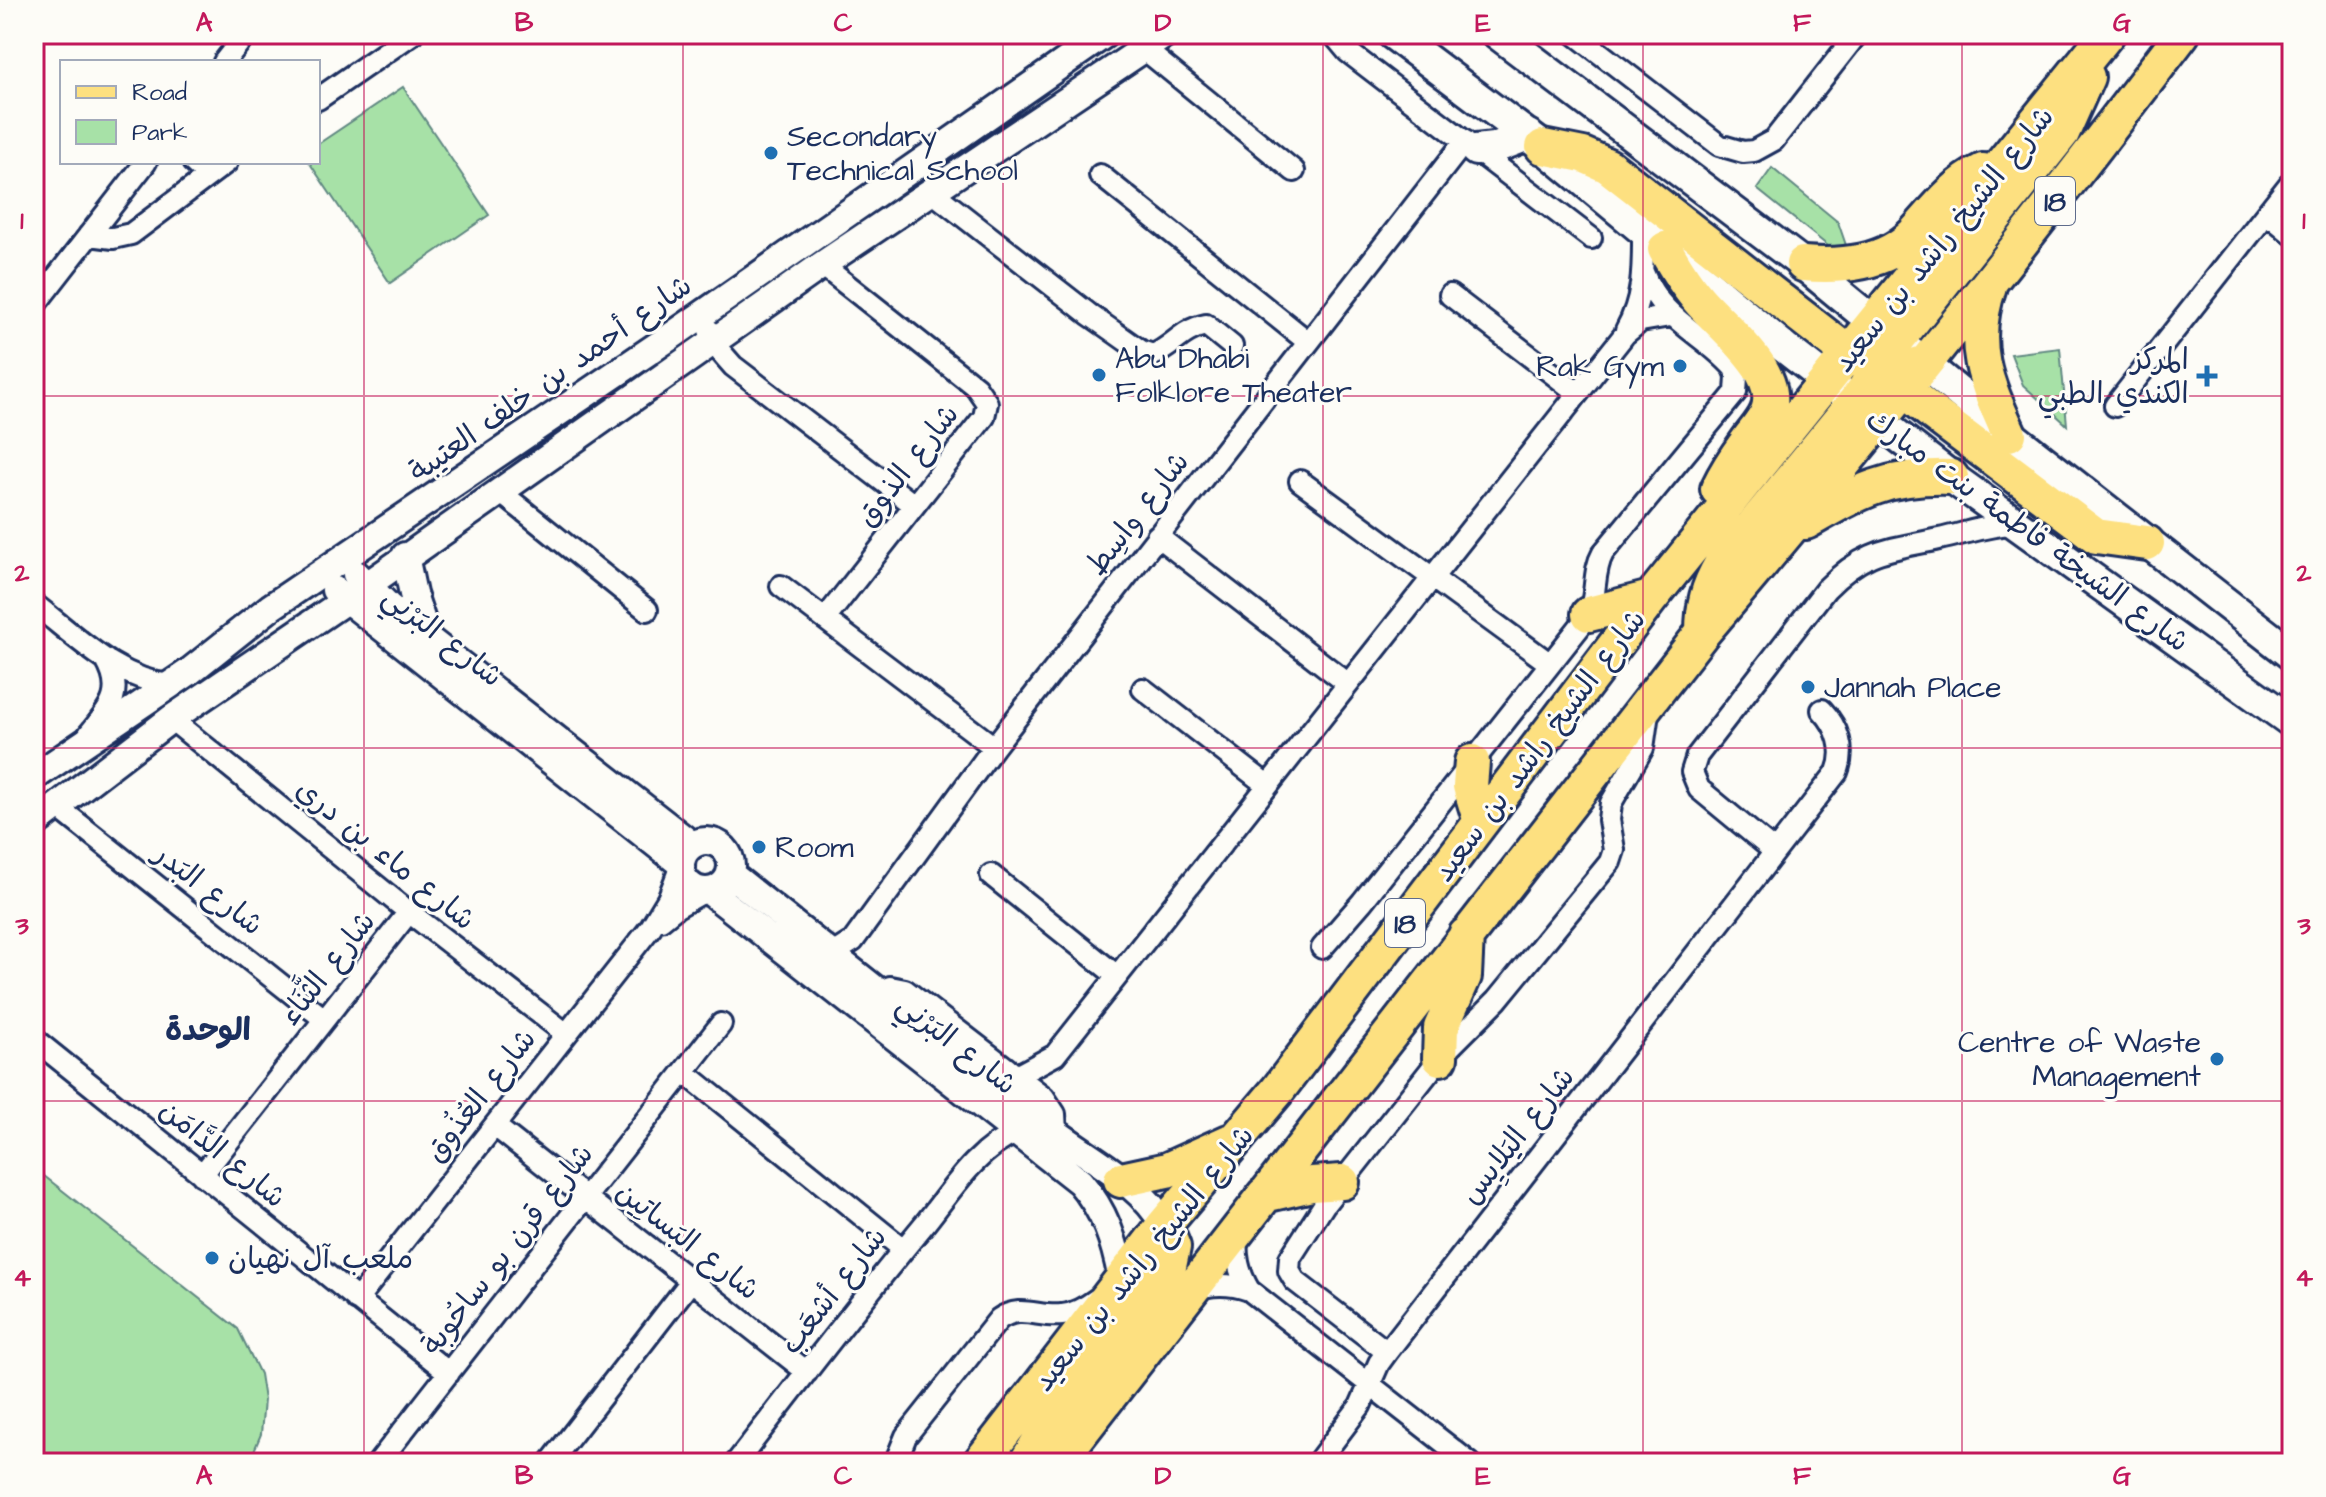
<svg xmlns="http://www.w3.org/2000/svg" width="2326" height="1497" font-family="'Architects Daughter','Playpen Sans Arabic',sans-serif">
  <rect width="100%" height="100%" fill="#fdfcf7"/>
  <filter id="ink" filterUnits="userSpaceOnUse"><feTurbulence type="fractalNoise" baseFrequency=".0125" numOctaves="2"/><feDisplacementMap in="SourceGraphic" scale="16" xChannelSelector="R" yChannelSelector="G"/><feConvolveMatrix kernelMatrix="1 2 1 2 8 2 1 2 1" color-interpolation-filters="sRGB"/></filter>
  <g filter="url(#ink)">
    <path fill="#a7e1a7" stroke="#618882" stroke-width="2" d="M403,87l86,128 -99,68 -81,-121h9v-18z
      M1772,168l66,54 10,29 -10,3 -81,-65z
      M2060,348l7,77 -44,-40 -12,-31z
      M34,1168l204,161 22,45 4,26 -3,34 -12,29h-215z"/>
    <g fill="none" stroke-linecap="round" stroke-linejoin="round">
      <defs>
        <path id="minor" d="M1132,34l12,15 150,122
          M1333,34l15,18 243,186
          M1575,34l144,111 24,7 11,-1 20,-11 83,-106
          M224,62l22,-28
          M318,99l94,-65
          M193,162l15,14
          M1100,175l207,166
          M931,191l159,124 51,36 12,4c21,-9 28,-25 53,-30l26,21
          M2267,213l25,21
          M89,235l24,3 18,-4 96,-72
          M822,265l154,122 11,16 -3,14 -4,5 -155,197
          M1450,295l128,98
          M34,306l112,-144
          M709,330l10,20 14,16 181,139
          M1626,330c18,-32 17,-62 17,-99
          M2115,406l177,-225
          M1300,481l249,182
          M499,491l148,119
          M1157,536l190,147
          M781,586l213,161
          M34,604c41,31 82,75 136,81
          M1143,689l124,96
          M171,719l238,193 156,121
          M89,734c21,-26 36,-41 17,-74
          M55,805l269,214
          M1774,851l-75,-62 -7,-17 5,-16 129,-167c39,-40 62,-39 113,-50 25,-5 48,-14 74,-15
          M991,875l126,101
          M661,920l16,-13 28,-16
          M1322,948l40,-46 223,-282c14,-21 6,-46 18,-67l133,-161 1,-16 -3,-8c-32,-36 -72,-47 -91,-96
          M831,955l22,-14 141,-194 471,-606
          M880,991l10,-4 15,3 139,107 11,17 1,18
          M34,1039l415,334
          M684,1072l219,177
          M1016,1076l39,-21 570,-721 16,-13 29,-5
          M495,1126l312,246
          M202,1175l207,-263
          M1237,1233c-2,23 1,38 12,57
          M1191,1290c21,-6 37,-7 58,0l221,173
          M357,1300l294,-373 17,-28 12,-31
          M1387,1352l-92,-71 -6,-10 1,-13 34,-53 120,-152 53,-53 113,-138 4,-12 -5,-30 2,-17 32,-55 6,-42
          M378,1463l343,-439
          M550,1463l141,-182
          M736,1463c61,-79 122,-159 186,-236 28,-34 53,-77 94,-94
          M895,1463l11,-27 93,-117c22,-15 39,-1 63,-4 13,-1 24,-8 35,-16
          M1317,1463l43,-57 19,-43 8,-11 450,-580c9,-22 1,-45 -15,-62"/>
        <path id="tertiary" d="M405,556l8,38 15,45
          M356,574l32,32 40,33 264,206
          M335,590l345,273
          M34,777l155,-105 82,-65 399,-270 435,-303
          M34,824l137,-105 175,-119 476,-335 344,-231
          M681 866a25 25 0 1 1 50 0a25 25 0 1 1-50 0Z
          M730,874c108,86 216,172 324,257 37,28 88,53 110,94
          M709,891l371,291c25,29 35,60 42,98"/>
        <path id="secondary" d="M1393,34l150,113 242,201 166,129 341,245
          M1498,34l305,230 206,170 283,221
          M1476,150l18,-2 34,-13"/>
        <path id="primary" d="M1543,147l40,8 25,11 249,194c22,11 43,11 66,3
          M1665,249c10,18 21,36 34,51 22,26 84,72 69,111 -4,11 -14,21 -21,31 -11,15 -21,30 -29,47
          M1803,264c39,3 82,0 111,-30 22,-24 39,-48 69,-63
          M1989,286c-20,58 -4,95 20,148
          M1883,377l12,5 35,29 166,125 51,7
          M1876,387l3,-19 11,-19 172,-216 25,-56
          M1806,522c54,-31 81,-47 145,-45
          M1589,614l62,-16
          M1703,632c0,-26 5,-45 18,-67l141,-172 12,-18 4,-13
          M1472,762l-2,24 11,36
          M1440,1058l1,-30 23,-52 2,-41
          M1121,1180l46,-10 62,-28
          M1264,1195l48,-11 30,-2
          M980,1463l184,-238 113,-134 374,-493 456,-564
          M1026,1463l23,-38 119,-154 5,-24 -9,-22
          M1057,1463l646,-831c165,-194 325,-395 479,-598"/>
      </defs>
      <use href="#minor" stroke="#1b2f5e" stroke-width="26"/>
      <use href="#tertiary" stroke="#1b2f5e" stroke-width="32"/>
      <use href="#secondary" stroke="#1b2f5e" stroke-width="36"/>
      <use href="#primary" stroke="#1b2f5e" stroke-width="40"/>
      <use href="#minor" stroke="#fdfcf7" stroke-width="20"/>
      <use href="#tertiary" stroke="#fdfcf7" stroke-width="26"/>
      <use href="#secondary" stroke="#fdfcf7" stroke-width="30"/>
      <use href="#primary" stroke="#fde080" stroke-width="34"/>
    </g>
  </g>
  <path fill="none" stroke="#c2185b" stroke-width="2" stroke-opacity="0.55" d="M364,34v1429M683,34v1429M1003,34v1429M1323,34v1429M1643,34v1429M1962,34v1429M34,396h2258M34,748h2258M34,1101h2258"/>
  <g fill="#1f6fb2" stroke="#fdfcf7" stroke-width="3">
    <circle cx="771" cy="153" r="8"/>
    <circle cx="1680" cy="366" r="8"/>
    <circle cx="1099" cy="375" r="8"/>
    <path d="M2203 364h8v8h8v8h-8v8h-8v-8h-8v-8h8z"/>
    <circle cx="1808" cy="687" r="8"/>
    <circle cx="759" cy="847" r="8"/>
    <circle cx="2217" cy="1059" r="8"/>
    <circle cx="212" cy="1258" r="8"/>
  </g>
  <g text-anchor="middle" stroke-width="6" stroke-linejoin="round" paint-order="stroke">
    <g fill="#fdfcf7" stroke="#5f6c8c" stroke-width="2">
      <rect x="2035" y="177" width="40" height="48" rx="6"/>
      <rect x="1385" y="899" width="40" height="48" rx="6"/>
    </g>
    <g font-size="28" font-weight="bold" fill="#1b2f5e">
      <text x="2055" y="211">18</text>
      <text x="1405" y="933">18</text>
    </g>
    <g font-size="30" fill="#1b2f5e" stroke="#fdfcf7" text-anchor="start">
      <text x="787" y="146">Secondary<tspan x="787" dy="34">Technical School</tspan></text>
      <text x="1115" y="368">Abu Dhabi<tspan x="1115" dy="34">Folklore Theater</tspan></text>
      <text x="2189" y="369" text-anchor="end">المركز<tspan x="2189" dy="34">الكندي الطبي</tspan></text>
      <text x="1664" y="376" text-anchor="end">Rak Gym</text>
      <text x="1824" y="697">Jannah Place</text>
      <text x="775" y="857">Room</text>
      <text x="2201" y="1052" text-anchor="end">Centre of Waste<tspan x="2201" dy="34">Management</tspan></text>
      <text x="228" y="1268">ملعب آل نهيان</text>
    </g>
    <g font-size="30" fill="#1b2f5e" stroke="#fdfcf7">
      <text transform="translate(1943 239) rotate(-51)" y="10">شارع الشيخ راشد بن سعيد</text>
      <text transform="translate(550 378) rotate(-35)" y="10">شارع أحمد بن خلف العتيبة</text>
      <text transform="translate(907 465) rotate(-52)" y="10">شارع الذوق</text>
      <text transform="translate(1137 513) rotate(-52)" y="10">شارع واسِط</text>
      <text transform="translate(2028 530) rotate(36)" y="10">شارع الشيخة فاطمة بنت مبارك</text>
      <text transform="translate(443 636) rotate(38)" y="10">شارع البَرْنِي</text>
      <text transform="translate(1539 745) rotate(-53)" y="10">شارع الشيخ راشد بن سعيد</text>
      <text transform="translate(386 854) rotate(39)" y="10">شارع ماء بن دري</text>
      <text transform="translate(209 889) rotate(38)" y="10">شارع البَدر</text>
      <text transform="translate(327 968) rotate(-52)" y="10">شارع الثَّنَاء</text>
      <text transform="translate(957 1044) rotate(38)" y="10">شارع البَرْنِي</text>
      <text transform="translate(480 1095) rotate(-52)" y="10">شارع العُذُوق</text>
      <text transform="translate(1517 1135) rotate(-52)" y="10">شارع اليَلايِس</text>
      <text transform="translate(223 1153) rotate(39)" y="10">شارع الدَّامَن</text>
      <text transform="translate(688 1240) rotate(38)" y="10">شارع البَساتِين</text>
      <text transform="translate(507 1249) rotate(-52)" y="10">شارع قرن بو ساحُوبة</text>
      <text transform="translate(1143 1258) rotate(-51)" y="10">شارع الشيخ راشد بن سعيد</text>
      <text transform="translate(833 1290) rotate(-52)" y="10">شارع أشعَب</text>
    </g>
    <g font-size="32" font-weight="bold" fill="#1b2f5e" stroke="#fdfcf7">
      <text x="208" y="1040">الوحدة</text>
    </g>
  </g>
  <rect width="2326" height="1497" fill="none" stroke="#fdfcf7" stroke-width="88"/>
  <rect x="60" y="60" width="260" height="104" fill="#fdfcf7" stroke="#a3aaba" stroke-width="2"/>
  <rect x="76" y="86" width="40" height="12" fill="#fde080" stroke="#a3aaba" stroke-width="2"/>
  <text x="132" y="100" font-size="24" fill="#1b2f5e">Road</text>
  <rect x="76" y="120" width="40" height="24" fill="#a7e1a7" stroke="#a3aaba" stroke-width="2"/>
  <text x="132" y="140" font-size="24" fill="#1b2f5e">Park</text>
  <rect x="44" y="44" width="2238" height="1409" fill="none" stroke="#c2185b" stroke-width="3"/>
  <g font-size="26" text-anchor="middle" font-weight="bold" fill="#c2185b">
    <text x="204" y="31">A</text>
    <text x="524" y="31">B</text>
    <text x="843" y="31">C</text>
    <text x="1163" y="31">D</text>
    <text x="1483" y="31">E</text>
    <text x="1802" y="31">F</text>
    <text x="2122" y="31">G</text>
    <text x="22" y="229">1</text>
    <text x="2304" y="229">1</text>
    <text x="22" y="581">2</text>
    <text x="2304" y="581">2</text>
    <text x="22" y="934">3</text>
    <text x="2304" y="934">3</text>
    <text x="22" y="1286">4</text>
    <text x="2304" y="1286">4</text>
    <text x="204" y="1484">A</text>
    <text x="524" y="1484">B</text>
    <text x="843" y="1484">C</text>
    <text x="1163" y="1484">D</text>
    <text x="1483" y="1484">E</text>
    <text x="1802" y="1484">F</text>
    <text x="2122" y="1484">G</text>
  </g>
</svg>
